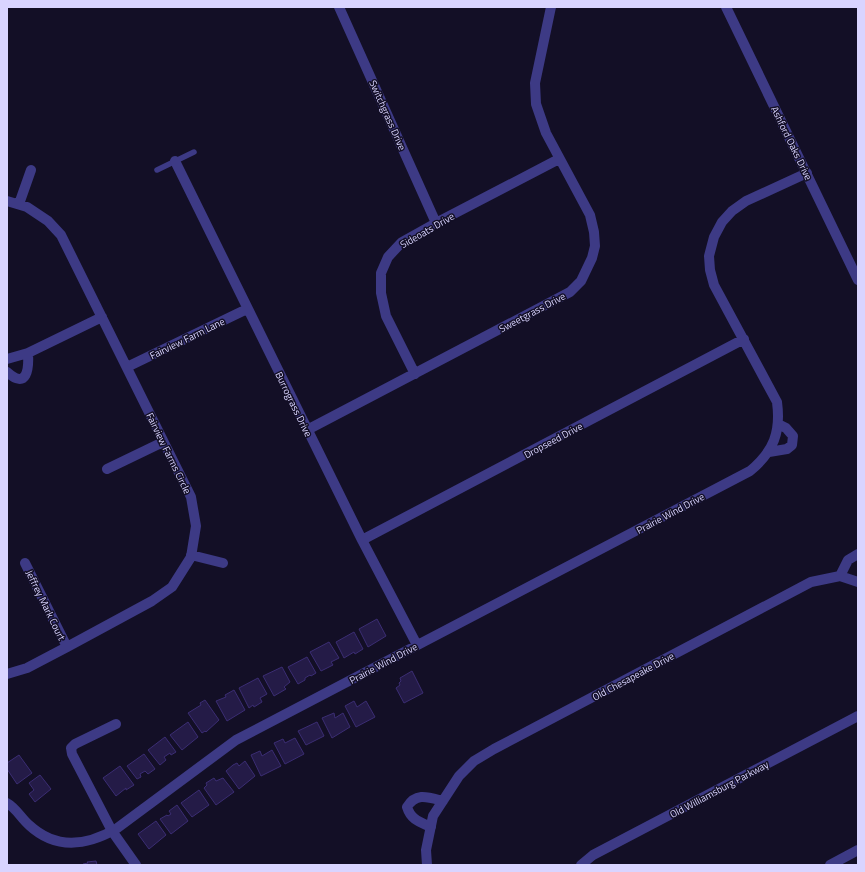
<svg xmlns="http://www.w3.org/2000/svg" width="865" height="872" font-family="'Titillium Web',sans-serif">
  <rect width="100%" height="100%" fill="#130f26"/>
  <path fill="#241b47" stroke="#3b2d73" d="M377,619l9,17 -18,11 -9,-18z
    M354,632l9,17 -8,5 -1,-2 -10,6 -8,-16z
    M329,642l10,16 -8,4 2,3 -12,6 -11,-19z
    M307,657l9,16 -5,3 -1,-1 -5,3v2l-7,4 -10,-17z
    M282,667l8,15 -6,5 2,2 -12,7 -11,-20z
    M412,671l11,22 -19,10 -8,-15 4,-3 -1,-2 2,-2 -1,-3z
    M258,678l9,16 -7,4 2,4 -8,5 -1,-2 -4,3 -10,-20z
    M234,690l11,20 -18,11 -11,-20 10,-4 -1,-2z
    M205,700l14,20 -13,12 -1,-1 -3,2 -14,-20 13,-8 -1,-2z
    M354,701l3,6 9,-6 9,16 -19,10 -11,-21z
    M334,713l1,5 8,-5 7,14 -18,11 -10,-20z
    M188,722l10,15 -16,13 -12,-15z
    M317,722l7,14 -18,9 -8,-14z
    M165,737l11,15 -5,3 -1,-2 -6,4 2,3 -6,5 -12,-15z
    M295,738l9,16 -19,10 -11,-21 9,-4 2,4z
    M272,750l9,16 -20,10 -10,-21 9,-4 2,5z
    M144,754l11,15 -7,5 -3,-3 -5,3 1,3 -4,2 -10,-13z
    M19,755l13,18 -15,11 -10,-15v-6z
    M245,761l10,15 -16,13 -13,-18 7,-6 4,-2 2,3z
    M120,766l14,19 -8,5v-2l-10,8 -13,-18z
    M40,775l11,14 -16,13 -6,-8 5,-4 -5,-7z
    M214,778l2,3 7,-3 11,14 -18,13 -12,-17 3,-3 -1,-2z
    M199,790l10,15 -17,12 -11,-14z
    M177,805l11,16 -17,13 -11,-15 7,-4 1,1 3,-2 -2,-3z
    M156,821l10,14 -17,14 -11,-15z
    M96,861l1,4h-14v-1l5,-1 -1,-1z"/>
  <g fill="none" stroke-linecap="round" stroke-linejoin="round">
    <path stroke="#3d3a85" stroke-width="5.5" d="M157,170l37,-18"/>
    <path stroke="#3d3a85" stroke-width="10" d="M339,7l97,216
      M726,7l132,273
      M175,161l187,379 55,105
      M7,201l20,6 21,14 13,14 130,262 5,29 -5,31 -19,30 -20,14 -85,46 -40,21 -20,6
      M19,204l12,-34
      M7,359l21,-6 74,-36
      M127,367l120,-58
      M7,372c20,18 22,-3 21,-19
      M415,374l-29,-58 -5,-23v-20l7,-16 14,-15 34,-19 123,-64
      M307,430l263,-138 11,-11 11,-23 3,-12 -1,-14 -4,-17 -44,-82 -10,-29 -1,-21 16,-76
      M769,452l18,-3 5,-4 1,-9 -7,-8 -8,-4
      M107,469l56,-27
      M362,540l382,-201
      M191,555l32,8
      M25,563l42,84
      M840,576l8,-16 10,-6
      M116,724l-41,20 -4,4 1,6 40,77 24,34
      M7,803c9,5 14,15 22,22 27,25 57,21 87,4l120,-89 514,-269c24,-20 31,-39 27,-69l-63,-117 -4,-15 -1,-14 5,-19 8,-15 10,-11 14,-10 61,-28
      M431,827c-11,-5 -20,-7 -24,-20 9,-15 21,-10 36,-6
      M427,865l-1,-15 7,-34 26,-40 15,-15 20,-12 317,-167 29,-6 18,6
      M581,865l12,-10 265,-139
      M830,865l28,-15"/>
  </g>
  <g text-anchor="middle" stroke-width="3" stroke-linejoin="round" paint-order="stroke">
    <g font-size="10" fill="#d9d4ff" stroke="#130f26">
      <text transform="translate(388 115) rotate(66)" y="4">Switchgrass Drive</text>
      <text transform="translate(792 143) rotate(64)" y="4">Ashford Oaks Drive</text>
      <text transform="translate(427 230) rotate(-30)" y="4">Sideoats Drive</text>
      <text transform="translate(532 312) rotate(-28)" y="4">Sweetgrass Drive</text>
      <text transform="translate(187 338) rotate(-26)" y="4">Fairview Farm Lane</text>
      <text transform="translate(294 404) rotate(64)" y="4">Burrograss Drive</text>
      <text transform="translate(553 440) rotate(-28)" y="4">Dropseed Drive</text>
      <text transform="translate(169 453) rotate(64)" y="4">Fairview Farms Circle</text>
      <text transform="translate(670 513) rotate(-28)" y="4">Prairie Wind Drive</text>
      <text transform="translate(46 605) rotate(64)" y="4">Jeffrey Mark Court</text>
      <text transform="translate(383 663) rotate(-28)" y="4">Prairie Wind Drive</text>
      <text transform="translate(633 676) rotate(-28)" y="4">Old Chesapeake Drive</text>
      <text transform="translate(719 789) rotate(-28)" y="4">Old Williamsburg Parkway</text>
    </g>
  </g>
  <rect width="865" height="872" fill="none" stroke="#d9d4ff" stroke-width="16"/>
</svg>
